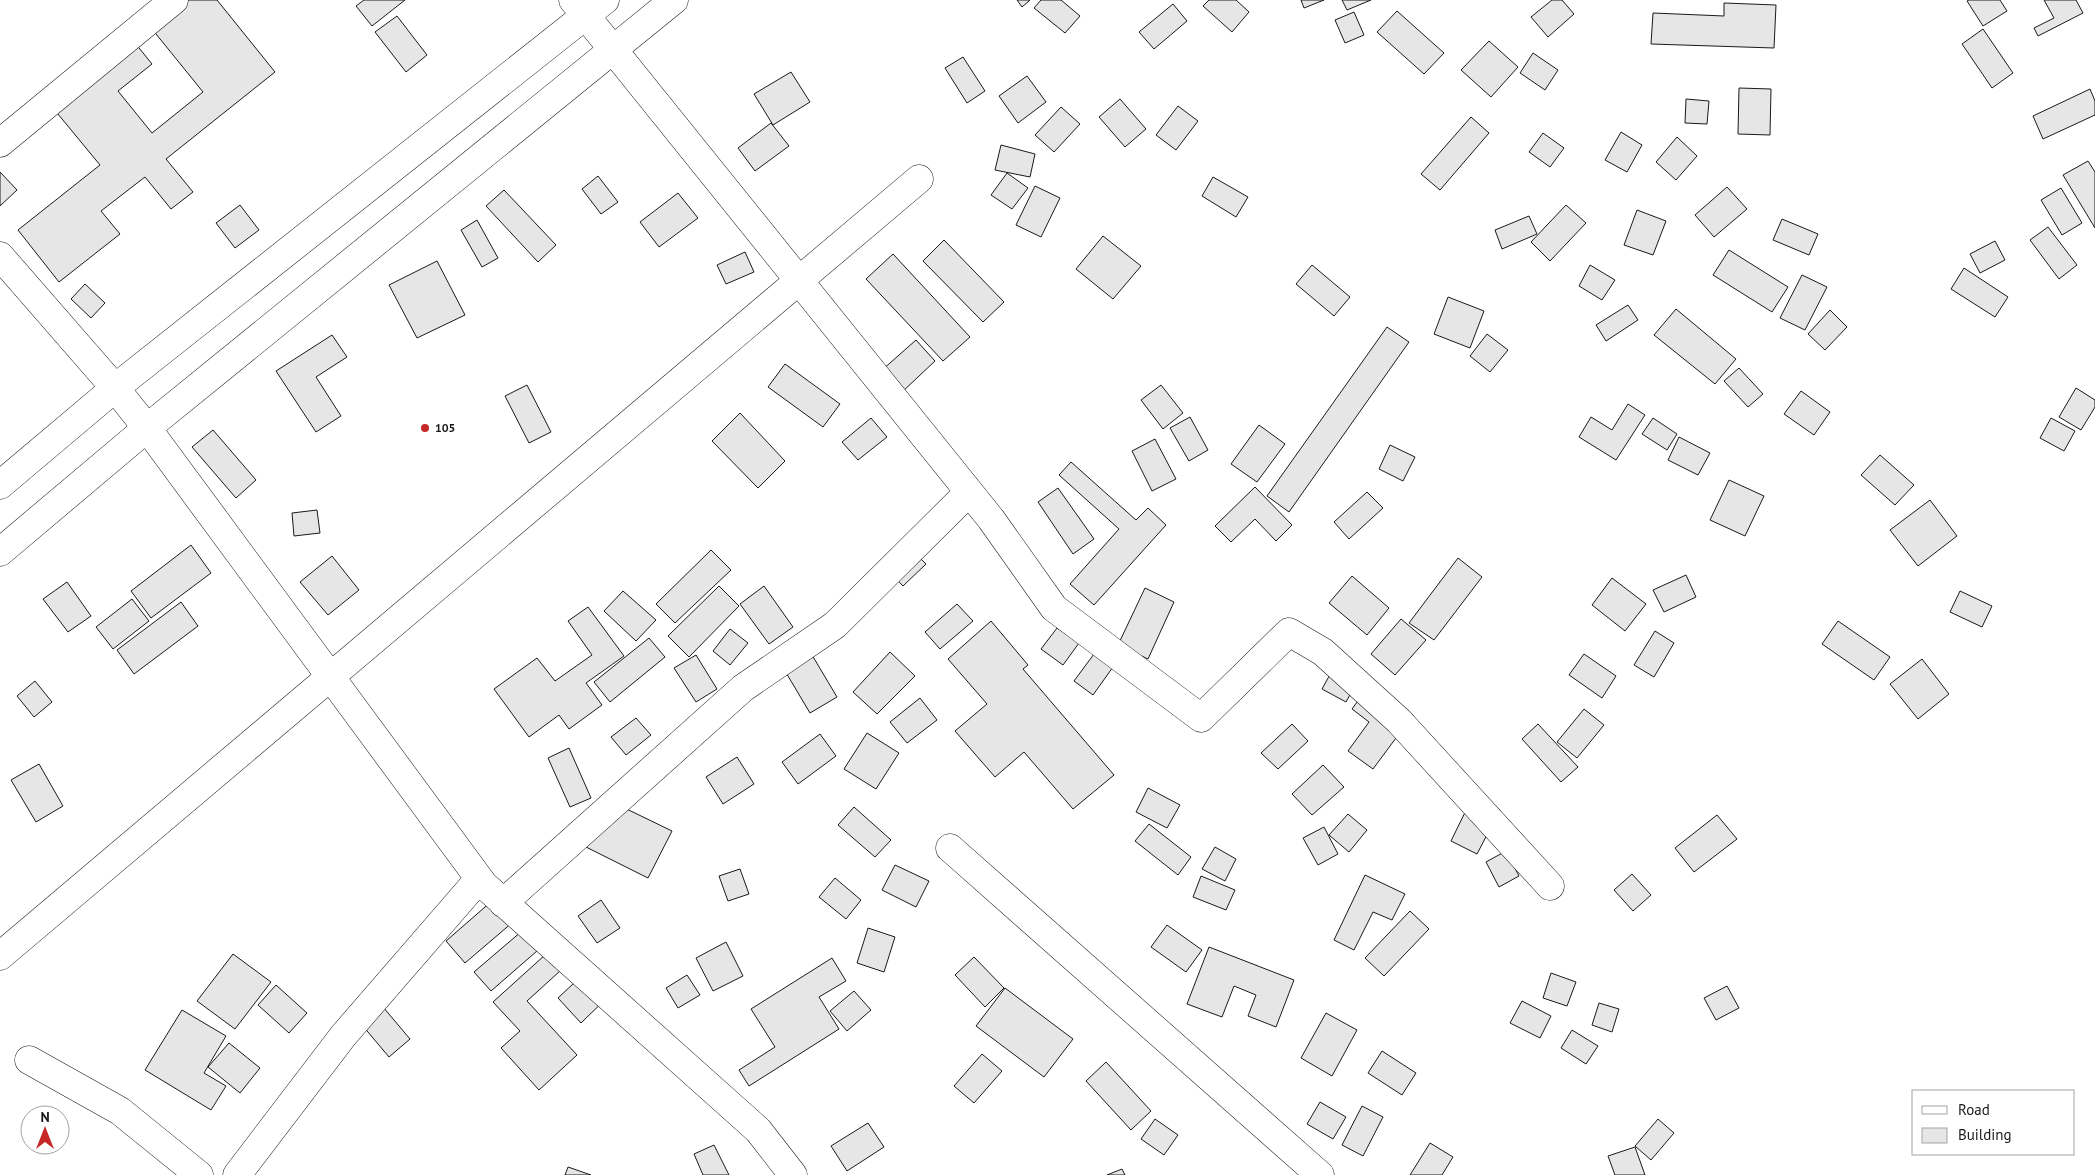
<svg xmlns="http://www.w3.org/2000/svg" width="2095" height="1175" font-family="'PT Sans',sans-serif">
  <rect width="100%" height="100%" fill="#fff"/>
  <path fill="#e6e6e6" stroke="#1a1a1a" d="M188,0h29l58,72 -109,87 27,33 -22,17 -26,-32 -44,34 19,23 -61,48 -41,-52 82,-65 -47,-57 82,-65 17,21 -34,27 34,42 51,-41 -51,-63z
    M364,0h41l-33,26 -16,-20z
    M1017,0h13l-8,7z
    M1041,0h20l19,16 -15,17 -31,-25z
    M1209,0h27l13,12 -17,20 -29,-26z
    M1301,0h23l-20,8z
    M1342,0h29l-24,10z
    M1552,0h10l12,14 -26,23 -17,-20z
    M1969,0h31l7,11 -24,15 -16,-25z
    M2044,0h32l7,13 -45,23 -4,-8 20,-10z
    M1724,3l52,2 -2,43 -123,-4 2,-31 71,3z
    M1173,4l14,17 -33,28 -15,-17z
    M1397,11l47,42 -20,21 -47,-42z
    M1354,12l10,23 -19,8 -10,-23z
    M397,16l30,39 -21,17 -31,-40z
    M1983,29l30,44 -21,15 -30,-44z
    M1489,41l29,26 -27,30 -30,-27z
    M1533,53l25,17 -13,20 -25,-17z
    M963,57l22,34 -18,12 -22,-35z
    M791,72l19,30 -37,23 -19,-31z
    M1027,76l19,26 -28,21 -19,-27z
    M1739,88l32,1 -1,46 -32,-1z
    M2090,89l5,12v14l-52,24 -10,-23z
    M1120,99l26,30 -21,18 -26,-30z
    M1686,99l23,2 -2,23 -22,-1z
    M1178,106l20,15 -22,29 -20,-15z
    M1061,107l19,17 -26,28 -19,-17z
    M1471,117l18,16 -49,57 -19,-16z
    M771,123l18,23 -34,25 -17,-23z
    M1621,132l21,13 -15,27 -22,-12z
    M1543,133l21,15 -14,19 -21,-15z
    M1677,137l20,19 -21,24 -20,-18z
    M1001,145l34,9 -5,23 -35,-7z
    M2088,161l7,11v56l-32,-53z
    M0,172l17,18 -17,16z
    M1007,173l21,15 -16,21 -21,-14z
    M598,176l20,26 -17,12 -19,-25z
    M1213,177l35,20 -12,20 -34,-21z
    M1035,186l25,12 -19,39 -25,-12z
    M1727,187l20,22 -33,28 -19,-22z
    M2061,188l21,35 -20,12 -21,-35z
    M504,190l52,55 -18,17 -52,-56z
    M678,193l20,25 -39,29 -19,-25z
    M240,205l19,25 -24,18 -19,-25z
    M1566,205l20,18 -36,38 -19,-19z
    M1637,210l29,11 -13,34 -29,-10z
    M1529,216l8,18 -35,15 -7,-19z
    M1782,219l36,15 -9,21 -36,-15z
    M477,220l21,38 -16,9 -21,-37z
    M2048,227l29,38 -18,14 -29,-39z
    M1103,236l38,30 -28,33 -37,-30z
    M944,240l60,62 -21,20 -60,-61z
    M1995,241l10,19 -25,13 -10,-19z
    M1729,250l59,37 -16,25 -59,-37z
    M745,252l9,20 -28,12 -9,-19z
    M893,254l77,83 -27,24 -77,-82z
    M437,261l28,54 -48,23 -28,-53z
    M1312,265l38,32 -16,19 -38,-32z
    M1590,265l25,15 -13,20 -23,-14z
    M1964,268l44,29 -13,20 -44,-28z
    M1802,275l25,12 -22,43 -25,-12z
    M85,284l20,19 -14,15 -20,-19z
    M1448,297l36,14 -14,37 -36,-14z
    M1628,305l10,15 -32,21 -10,-16z
    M1676,309l60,50 -21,25 -61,-49z
    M1830,310l17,17 -22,23 -17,-16z
    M1387,327l22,15 -120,170 -22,-16z
    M1487,334l21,16 -18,22 -20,-16z
    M332,335l15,22 -31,20 25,39 -25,16 -40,-61z
    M916,340l19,21 -34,32 -20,-22z
    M785,364l55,40 -17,23 -55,-40z
    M1739,368l24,26 -15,13 -24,-26z
    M527,385l24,47 -22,11 -24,-47z
    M1161,385l22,28 -20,16 -22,-29z
    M2076,388l19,12v7l-14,23 -22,-13z
    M1801,391l29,21 -16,23 -30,-21z
    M1628,404l17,11 -29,45 -37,-23 12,-20 21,13z
    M740,413l45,48 -27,27 -46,-47z
    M1190,417l18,33 -19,11 -19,-33z
    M871,418l16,19 -29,23 -16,-18z
    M1653,418l24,16 -10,16 -25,-16z
    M2051,418l24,13 -11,20 -24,-13z
    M1259,425l26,19 -28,38 -26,-18z
    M213,430l43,50 -20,18 -44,-51z
    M1679,437l31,16 -12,22 -30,-15z
    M1155,439l21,40 -24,12 -20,-40z
    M1390,445l25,12 -12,24 -24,-12z
    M1880,455l34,30 -19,20 -34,-30z
    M1071,462l65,58 12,-12 18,17 -72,80 -24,-21 49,-55 -60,-54z
    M1729,480l35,16 -19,40 -35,-16z
    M1255,487l37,38 -16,16 -21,-22 -24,23 -16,-16z
    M1058,488l36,51 -21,15 -35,-52z
    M1367,492l16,16 -34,31 -15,-17z
    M1930,500l27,36 -39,30 -28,-36z
    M317,510l3,23 -26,3 -2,-23z
    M903,541l23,23 -23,22 -22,-23z
    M191,545l20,28 -60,45 -20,-27z
    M711,550l20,20 -56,53 -19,-19z
    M332,556l27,34 -31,25 -28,-33z
    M1458,558l24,19 -48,63 -25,-17z
    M1686,575l10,22 -32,15 -11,-22z
    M1352,576l37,32 -22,27 -38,-32z
    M1612,578l34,26 -21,27 -33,-26z
    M67,582l24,34 -23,16 -25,-33z
    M719,586l20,20 -50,51 -21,-21z
    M764,586l29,41 -24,17 -29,-40z
    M1145,588l29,14 -26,57 -30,-14z
    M623,591l33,29 -20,21 -32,-30z
    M1960,591l32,15 -10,21 -32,-15z
    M132,599l17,22 -36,28 -17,-22z
    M181,602l17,24 -64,48 -17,-24z
    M957,604l16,17 -33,28 -15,-17z
    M588,607l36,49 -38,27 16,22 -33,24 -10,-14 -30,22 -35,-48 43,-31 18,23 37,-26 -24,-34z
    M1401,619l25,21 -31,35 -24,-21z
    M991,621l37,44 -5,4 91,106 -41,34 -49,-57 -29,25 -40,-46 32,-27 -39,-45z
    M1838,621l52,36 -16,23 -52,-36z
    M1057,628l22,15 -16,22 -22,-16z
    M730,629l18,14 -18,22 -17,-14z
    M1655,631l19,12 -20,34 -20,-12z
    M649,638l16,19 -55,45 -16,-20z
    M890,652l25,24 -38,38 -24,-22z
    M1094,654l19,13 -20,28 -19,-14z
    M1584,654l32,22 -14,22 -33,-23z
    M696,655l21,34 -21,13 -22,-34z
    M812,655l25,42 -27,16 -25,-42z
    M1339,658l24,13 -17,31 -24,-13z
    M1922,659l27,35 -31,25 -28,-35z
    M35,681l17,21 -18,15 -17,-21z
    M1370,684l43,31 -40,54 -25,-18 21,-29 -17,-13z
    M920,698l17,22 -30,23 -17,-21z
    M1584,709l20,16 -27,33 -20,-16z
    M636,718l15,17 -25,20 -15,-18z
    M1292,724l16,17 -30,28 -17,-16z
    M1538,724l40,43 -17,15 -39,-43z
    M867,733l32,20 -23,36 -32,-20z
    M820,734l16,22 -38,28 -16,-22z
    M569,748l22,50 -21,9 -22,-49z
    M737,757l17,27 -31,20 -17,-27z
    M39,764l24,42 -27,16 -25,-42z
    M1323,765l21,22 -32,28 -20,-21z
    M1148,788l32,17 -13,23 -31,-16z
    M1473,796l27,14 -23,44 -26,-13z
    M604,798l68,33 -24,47 -68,-34z
    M854,807l37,33 -16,17 -37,-32z
    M1348,814l19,16 -18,22 -20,-17z
    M1717,815l20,24 -43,33 -19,-24z
    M1149,824l42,33 -13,18 -43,-34z
    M1324,827l14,27 -20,11 -15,-27z
    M1215,847l21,12 -11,22 -23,-12z
    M1506,851l13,25 -20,11 -13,-25z
    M895,865l34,16 -13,26 -34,-17z
    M740,869l9,25 -21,7 -9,-25z
    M1632,874l19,21 -18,16 -19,-21z
    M1365,875l40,19 -13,26 -19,-8 -19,38 -20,-10z
    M1201,876l34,14 -9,20 -33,-13z
    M835,878l26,22 -15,19 -27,-22z
    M500,894l20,22 -55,47 -19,-22z
    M601,900l19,28 -23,15 -19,-27z
    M1410,911l19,18 -45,47 -19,-18z
    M529,925l16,19 -54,47 -17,-19z
    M1167,925l35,25 -16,22 -35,-25z
    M868,928l27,9 -11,35 -27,-9z
    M726,942l17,34 -30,15 -17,-33z
    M556,945l15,16 -44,40 50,54 -38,35 -38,-42 19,-17 -27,-29z
    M1209,947l85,33 -18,47 -28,-11 8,-21 -22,-9 -12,31 -35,-13z
    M233,954l38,28 -36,47 -38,-28z
    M974,957l30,31 -19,19 -30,-32z
    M832,958l14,23 -27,16 20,32 -90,57 -10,-16 36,-23 -24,-38z
    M591,967l23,24 -33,32 -23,-25z
    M1551,973l25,9 -9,24 -24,-8z
    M687,975l13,20 -22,13 -12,-20z
    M276,985l31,28 -18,20 -31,-28z
    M1727,986l12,22 -23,12 -12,-22z
    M1005,988l68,51 -29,38 -68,-51z
    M854,991l17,19 -24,21 -17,-20z
    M378,1001l32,38 -21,18 -32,-38z
    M1522,1001l29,15 -11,22 -30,-15z
    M1599,1003l20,6 -7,23 -20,-7z
    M182,1010l44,26 -22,37 22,13 -15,24 -66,-40z
    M1326,1013l31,17 -25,46 -31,-18z
    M1572,1030l26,16 -12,18 -25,-16z
    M229,1043l31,25 -20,25 -32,-26z
    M1382,1051l34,22 -14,22 -34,-22z
    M982,1054l20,17 -28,32 -20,-17z
    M1106,1062l45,49 -20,19 -45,-49z
    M1320,1102l26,15 -13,22 -26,-15z
    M1362,1106l21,11 -20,39 -21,-11z
    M1155,1119l23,16 -14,20 -23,-16z
    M1658,1119l16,14 -23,27 -16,-14z
    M868,1123l16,24 -37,24 -16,-25z
    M1430,1143l23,14 -11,18h-32z
    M714,1145l15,30h-26l-9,-21z
    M1635,1147l10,28h-30l-7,-19z
    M568,1167l23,8h-26z
    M1122,1169l3,6h-18z"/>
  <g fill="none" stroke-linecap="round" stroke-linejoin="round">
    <defs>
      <path id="street" d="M573,0l418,519 63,89 147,110 88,-86 34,20 76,69 151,165
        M0,143l174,-143
        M0,256l115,132 32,40 337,457 274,245 35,45
        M950,848l370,327
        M503,903l240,-215 92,-63 134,-133
        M0,956l919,-777
        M29,1060l91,51 79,64
        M237,1175l106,-139 136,-157"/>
      <path id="secondary" d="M0,485l115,-97 490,-388
        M0,552l147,-124 527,-428"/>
    </defs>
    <use href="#street" stroke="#1a1a1a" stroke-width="29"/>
    <use href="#secondary" stroke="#1a1a1a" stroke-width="29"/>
    <use href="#street" stroke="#fff" stroke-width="28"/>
    <use href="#secondary" stroke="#fff" stroke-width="28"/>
  </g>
  <circle fill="#c62828" stroke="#fff" stroke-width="2" cx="425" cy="428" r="5"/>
  <g text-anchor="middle" stroke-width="4" stroke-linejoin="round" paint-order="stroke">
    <g font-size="12" font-weight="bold" fill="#1a1a1a" stroke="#fff" text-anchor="start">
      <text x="435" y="432">105</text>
    </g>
  </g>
  <rect x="1912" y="1090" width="162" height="65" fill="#ffffff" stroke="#a3a3a3"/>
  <rect x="1922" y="1106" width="25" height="8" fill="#ffffff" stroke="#a3a3a3"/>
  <text x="1958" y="1115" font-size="15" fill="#1a1a1a">Road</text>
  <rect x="1922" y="1128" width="25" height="15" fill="#e6e6e6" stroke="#a3a3a3"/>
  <text x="1958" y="1140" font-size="15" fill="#1a1a1a">Building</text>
  <g transform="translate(45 1130)"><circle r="24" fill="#ffffff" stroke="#a3a3a3"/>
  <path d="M0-4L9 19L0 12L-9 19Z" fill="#c62828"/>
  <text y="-8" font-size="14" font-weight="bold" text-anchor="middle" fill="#1a1a1a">N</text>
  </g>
</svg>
